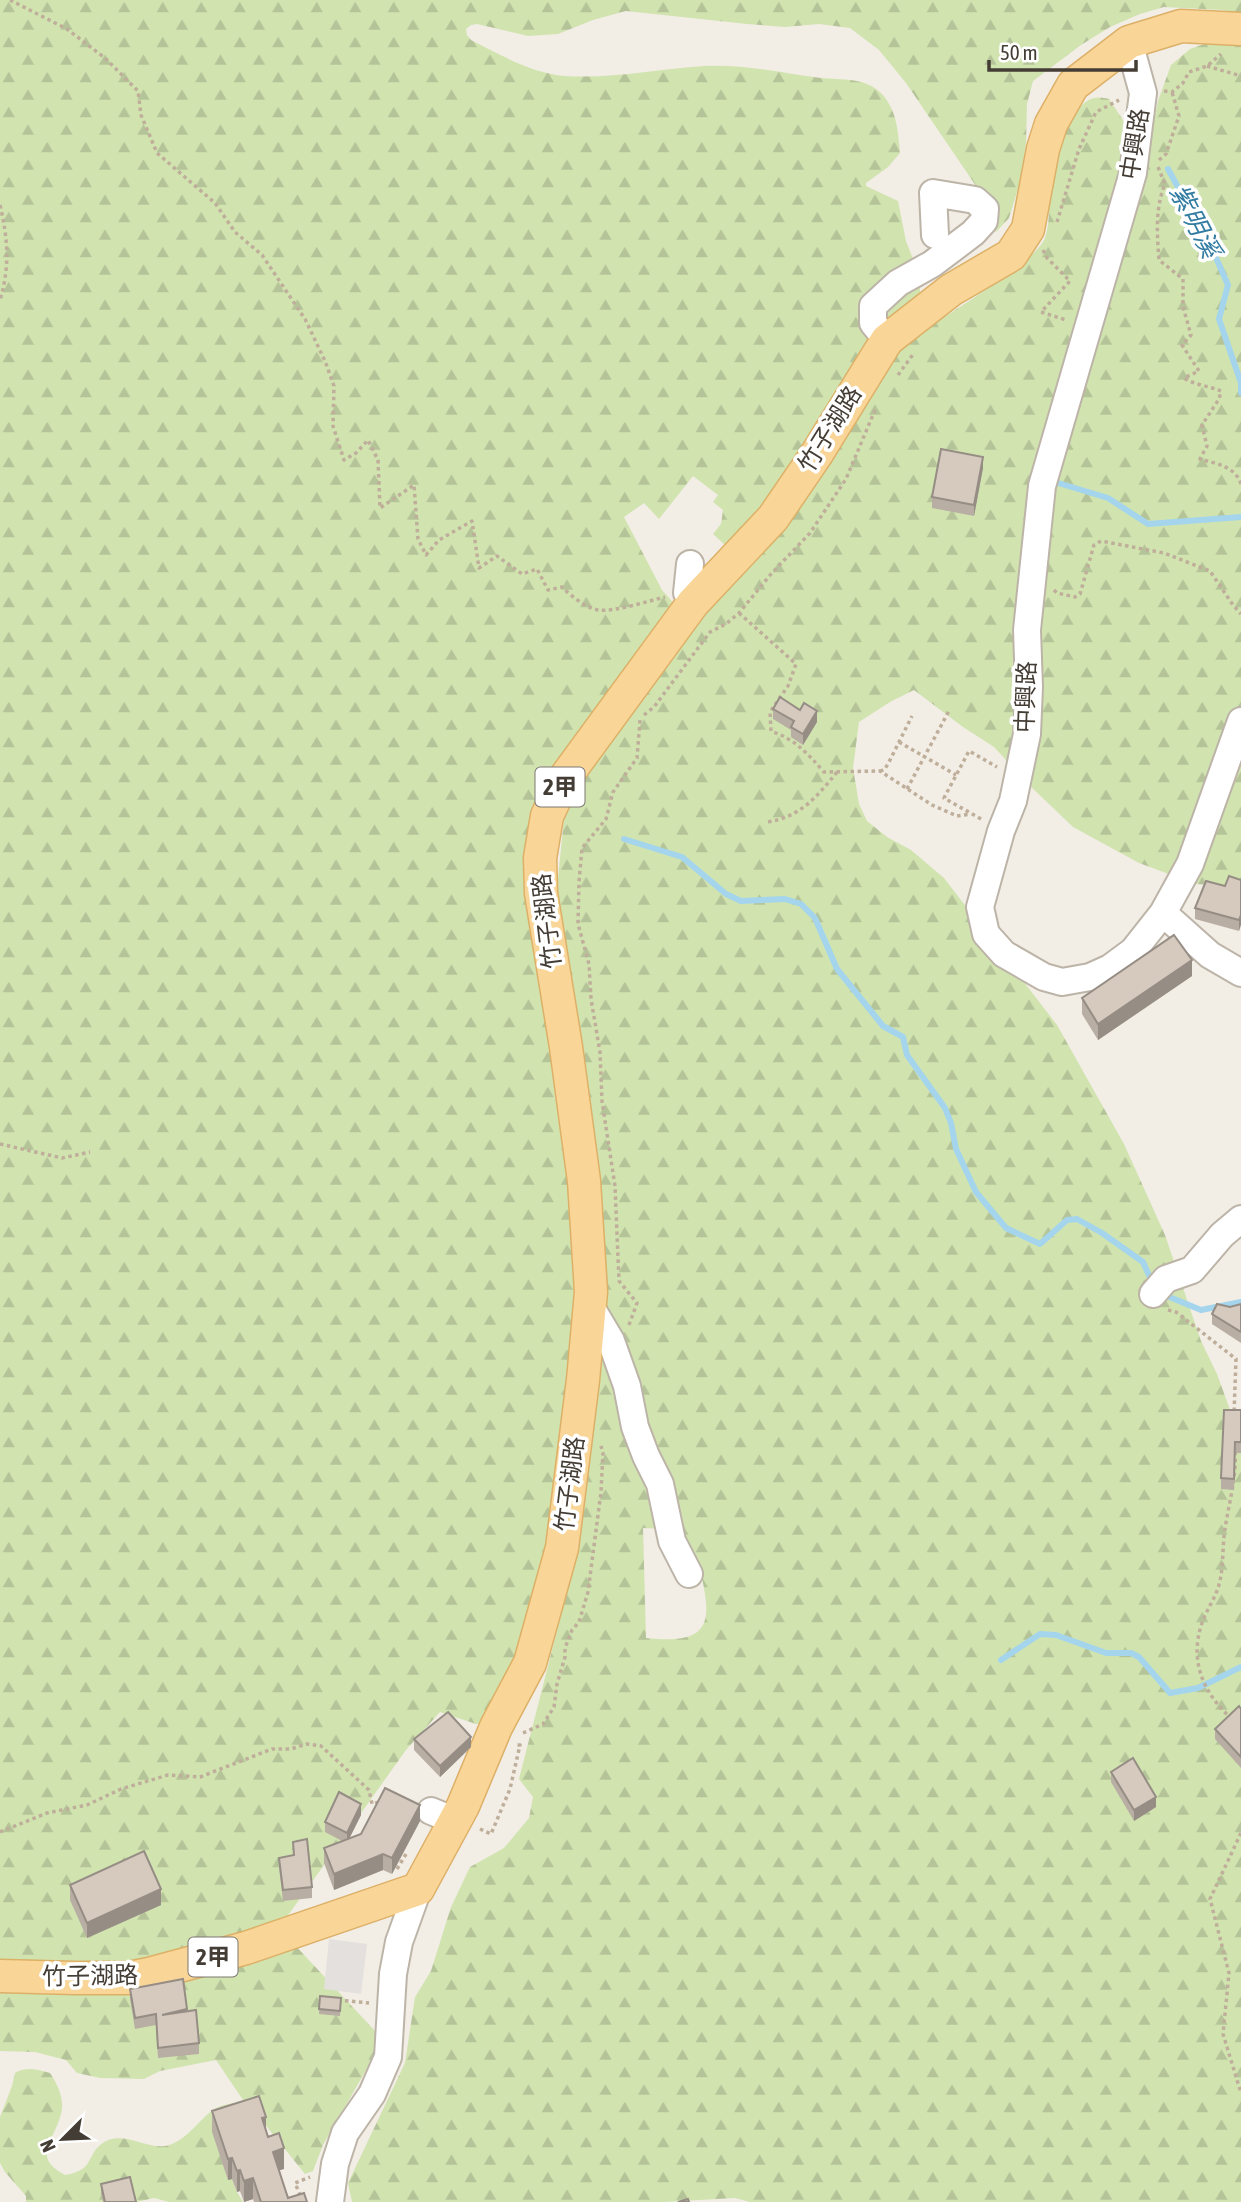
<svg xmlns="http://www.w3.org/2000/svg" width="1241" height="2202" font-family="'Asap Condensed','Noto Sans TC',sans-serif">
  <defs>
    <pattern id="forest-firs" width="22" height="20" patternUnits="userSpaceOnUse" patternTransform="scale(1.75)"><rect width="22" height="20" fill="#d1e4b0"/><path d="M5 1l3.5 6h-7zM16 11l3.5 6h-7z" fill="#b5c498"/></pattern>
  </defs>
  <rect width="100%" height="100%" fill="#f2ede5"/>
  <path fill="url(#forest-firs)" fill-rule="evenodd" d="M0,0h1241v14l-19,-4 -58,-3 -24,7 -30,13 -29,18 -48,36 -6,23 -1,39 -6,39 -11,36 -13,14 -5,-5v-19l-85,-125 -27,-33 -29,-22 -31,-4 -34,3 -38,-3 -121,-13 -33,9 -35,14 -30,2 -51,-12 -6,1 -5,4 1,6 4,5c30,15 60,33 94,36 47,3 92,-7 139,-10 39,-2 78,7 117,12 21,2 43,-1 60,15 16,17 17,38 19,60l-12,14 -22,16v3l32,15 8,40 14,36v21l-38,69c12,-11 23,-22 36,-32 24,-18 119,-74 127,-97 7,-20 2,-43 4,-64 3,-23 14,-45 28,-63 9,-12 17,-16 32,-12l18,27 9,82 22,-107 13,-36 19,-16 23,-8 28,3v846l-12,-4 -33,-2 -57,-21 -66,-36 -45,-43 -34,-37 -31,-20 -49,-37 -24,12 -31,20 -6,46 6,36 8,17 20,16 24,13 33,28 113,147 67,119 41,91 36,106 16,33 24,66v762h-491l-15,-4 -71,4h-312l-4,-19 57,-120 10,-66 16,-26 20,-64 19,-40 34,-19 25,-30 4,-21 -14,-18 48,-187 9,-58 23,-352 -16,-132 -28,-141 9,-91 22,-42 109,-151 54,-58 -36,-33 8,-10 2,-14 -10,-8 5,-7 -25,-19 -34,43 -15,-16 -20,14 38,73 16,18 -134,187 12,253 23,241 -21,217 -29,123 -41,94 -12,1 -36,-12 -34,38 -127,178 96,103 2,20 -54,94 -10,26 -8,3 -46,-57 -31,62h4l5,13 6,10h-74l-15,-4 -17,4h-111v-6l-21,-24 -5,-9v-46l12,-31 3,-13c13,-7 22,-3 35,0 8,12 15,27 11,41 -6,26 -31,43 4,61 33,-5 19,-24 43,-35 21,-8 44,13 64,4 17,-7 26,-23 41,-34 8,-6 21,-6 30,-10l-27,-40 -56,11 -16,8 -44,-1 -23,-5 -11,-13 -31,-8 -35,-1zM643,1528l40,2 5,29 10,2c13,55 20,85 -52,77z"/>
  <path fill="#e3e0dd" d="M329,1939l38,5 -6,50 -37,-5z"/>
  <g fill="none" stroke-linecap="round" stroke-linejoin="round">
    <path stroke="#a4d5ec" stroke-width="6" d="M1168,169l45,82 15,34 -9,34 22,64v10
      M1055,482l53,16 40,26 93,-7
      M624,839l58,18 44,37 15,7 44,-2 16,5 14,14 22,51 46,57 20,11 4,18 38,53 6,15 5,26 20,43 30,36 34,16 27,-24 10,-1 25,14 41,29 9,20
      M1163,1292l4,4 34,14 40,-8
      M1001,1660l39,-26 16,1 50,18h25l8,4 31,36 28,-5 43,-21"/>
    <defs>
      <path id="minor" d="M1129,42l14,51 -10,80 -91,313 -15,144 2,57 -2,47 -14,67 -12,30 -21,76 6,27 18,20 40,23 18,5 28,-5 20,-9 23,-17 30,-38 27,-49 51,-143
        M887,340l-14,-17v-17l25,-23 34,-19 41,-31 11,-12 1,-12 -10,-9 -42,-7 2,42
        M690,564l-3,29 6,10
        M1163,913l47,42 31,18
        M1153,1294l13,-15 26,-9 30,-35 19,-16
        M589,1304l22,37 16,45 8,41 11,29 14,28 12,57 17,33
        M431,1811l24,10
        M330,2202l5,-38 10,-31 27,-39 16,-37 5,-83 6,-32 19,-53"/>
      <path id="major" d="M0,1976l75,2h54l20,-4 97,-26 172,-59 45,-83 33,-79 34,-64 32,-115 21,-168 8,-88 -7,-111 -18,-134 -25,-154 -1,-35 7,-42 17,-37 129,-176 80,-85 43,-63 71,-115 64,-50 60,-35 17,-26 15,-80 8,-25 22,-39 56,-43 52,-16 60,3"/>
    </defs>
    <use href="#minor" stroke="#bdb4a8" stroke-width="30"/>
    <use href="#major" stroke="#ddb068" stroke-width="35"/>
    <path stroke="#beae9a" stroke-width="3.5" stroke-dasharray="3.5 3.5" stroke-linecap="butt" d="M10,0l57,29 38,29 33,33 3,24 16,38 58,50 20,29 27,23 43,64 20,42 9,25 -1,40 11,34 12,-7 12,-13 10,20 2,48 34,-23 4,54 8,16 13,-15 33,-19 7,47 18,-12 25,18 15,-5 11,21 14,-3c9,9 25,22 37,23 16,2 49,-9 66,-13
      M1207,66l34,10
      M1164,91l8,1 11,-9 6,-11 18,-6 14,-12
      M1159,160l7,-6 13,-38 -7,-24
      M1158,167l7,17c-10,24 -8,50 -6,76l24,19v28l8,28 -9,10 17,26 -15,7c10,7 25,8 37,13l-2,8 -17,26 5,21 -7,13c17,5 35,7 41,25
      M0,205c8,34 10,62 0,95
      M1057,222l22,-73 17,-37 23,-12
      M1043,250l4,8 23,23 -29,31 25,8
      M898,375l16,-22
      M1054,590l3,3 18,4 5,-3 14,-49 7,-4 63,12 46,18 23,34 8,9
      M739,613l57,51 -8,22 -18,26 1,19c25,9 35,21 53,41l56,-1 52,34 25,11 14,-2
      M644,715l10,-8 56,-75 16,-8 13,-11 32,-39 39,-41 36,-54 29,-69
      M899,742l57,33
      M880,771l4,-1 4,-6 24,-48
      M907,789l43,-80
      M981,819l-37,-21 25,-47 28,16
      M768,822c33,-6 48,-24 69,-50
      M0,1144l62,14 28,-6
      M1168,1310l8,2 60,47 -2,55
      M629,1325l8,-22 -18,-22 -4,-95 -13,-85 -2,-49 -9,-53 -2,-35 -11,-40 1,-42 3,-34 24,-29 7,-27 24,-34 3,-38
      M1232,1719c-29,-26 -43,-58 -30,-96 4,-12 12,-23 16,-35 6,-18 4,-40 7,-59 4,-27 12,-52 10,-80
      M523,1733l20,-9 11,-17 3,-23 8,-27v-9l7,-18 7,-8 9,-30 13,-100 2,-39 -2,-7
      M480,1829l11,5 19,-45 10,-44h-4
      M0,1832l47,-19 40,-8 34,-16 47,-14 32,2 72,-28h19l16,-5 14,2 48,44 3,14 7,-2
      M1241,1833l-31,66 19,74 -6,61 18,59
      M397,1869l9,-15
      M338,2000l31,3
      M303,2202l-8,-19 15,-6"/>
    <use href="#minor" stroke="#fff" stroke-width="26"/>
    <use href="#major" stroke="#f9d597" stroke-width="32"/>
  </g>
  <path fill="#b8aea3" d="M983,468l-9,48 -42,-8v-11z
    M773,709l44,13 -14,23 -12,-8v-7l-18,-11z
    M1241,880l-2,51 -44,-12v-11l30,-22z
    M1192,976l-94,64 -16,-26v-16z
    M1241,1304v39l-29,-19v-10z
    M1241,1410v43h-6l-1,37 -13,-1v-11z
    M1241,1709v59l-26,-29v-10z
    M414,1739l57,8 -31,30 -26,-27z
    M1111,1772l45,35 -22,14 -23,-39z
    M361,1815l-12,24 71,-18 -28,53 -9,-4 -49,20 -10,-27v-15l18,-7 -17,-9v-10z
    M293,1842l19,45v11l-29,3 -4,-33v-10l14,-2z
    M70,1885l91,20 -74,33 -17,-38z
    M130,1989l57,22 12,32v11l-41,4 -2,-33 -21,4 -5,-30z
    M320,1996l21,2 -1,18 -21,-2z
    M212,2111l54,18 2,8 16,32 -5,1 9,28 19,4h-53l-1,-3 -9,3 -4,-11 -3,1 -5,-13 -4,1 -16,-48z
    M101,2184l35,18h-33l-2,-8z"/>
  <path fill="#968d85" d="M983,457v11l-9,48v-11z
    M817,711v11l-14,23v-11z
    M1241,915v10l-2,6v-11z
    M1192,960v16l-94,64v-16z
    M471,1737v10l-31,30v-11z
    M1156,1797v10l-22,14v-11z
    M361,1804v11l-14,28v-10z
    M420,1805v16l-28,53v-16z
    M383,1854v16l-49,20v-16z
    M161,1889v16l-74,33v-15z
    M266,2117v20l-4,-19z
    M284,2148v21l-11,3v-20z
    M232,2158v21l-4,1v-21z
    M240,2170v21l-3,1v-21z
    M253,2178v21l-9,3v-21z"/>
  <path fill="#d6cabe" stroke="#968d85" stroke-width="2" d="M941,449l42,8 -9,48 -42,-8z
    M780,697l20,13 4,-7 13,8 -14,23 -12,-7 3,-6 -21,-12z
    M1229,876l12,4v35l-2,5 -44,-12 11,-27 19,5z
    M1174,935l18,25 -94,64 -16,-26z
    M1217,1304l13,3 11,-3v28l-29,-18z
    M1224,1410h17v32h-6l-1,37 -13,-1z
    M1239,1706l2,3v48l-26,-28z
    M448,1712l23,25 -31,29 -26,-27z
    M1133,1758l23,39 -22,13 -23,-38z
    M385,1788l35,17 -28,53 -9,-4 -49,20 -10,-26 37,-14z
    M339,1792l22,12 -14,29 -22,-11z
    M307,1839l5,48 -29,3 -4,-32 15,-3 -1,-13z
    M144,1851l17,38 -74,34 -17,-38z
    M183,1979l4,30 -25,6 34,-5 3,33 -41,5 -2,-34 -21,4 -5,-29z
    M320,1996l21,2 -1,13 -21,-2z
    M259,2096l7,21 -4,1 6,19 11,-4 5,15 -11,4 15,46 16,-5 3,9h-46l-8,-24 -9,3 -4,-11 -3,1 -5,-13 -4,1 -16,-48z
    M130,2177l6,25h-31l-4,-18z
    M688,2199l1,3h-11z"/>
  <g text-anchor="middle" stroke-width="7" stroke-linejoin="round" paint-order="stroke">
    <g fill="#fff" stroke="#7c7772" stroke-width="2">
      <rect x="535.5" y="767.5" width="49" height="39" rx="5"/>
      <rect x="188.5" y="1937.5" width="49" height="39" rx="5"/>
    </g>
    <g font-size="23" font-weight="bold" fill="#443d35">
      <text x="560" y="795">2甲</text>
      <text x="213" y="1965">2甲</text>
    </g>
    <g font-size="24" fill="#443d35" stroke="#fff">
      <text transform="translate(1135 144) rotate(-81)" y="8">中興路</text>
      <text transform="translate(830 429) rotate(-58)" y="8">竹子湖路</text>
      <text transform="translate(1026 697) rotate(-88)" y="8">中興路</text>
      <text transform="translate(547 921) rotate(-97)" y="8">竹子湖路</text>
      <text transform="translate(570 1484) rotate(-83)" y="8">竹子湖路</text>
      <text transform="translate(90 1976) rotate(-1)" y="8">竹子湖路</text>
    </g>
    <g font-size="26" font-style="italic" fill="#327ca2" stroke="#fff">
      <text transform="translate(1195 221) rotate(63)" y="9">紫明溪</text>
    </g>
  </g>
  <g transform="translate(63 2139) rotate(246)" stroke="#ffffff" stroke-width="5" paint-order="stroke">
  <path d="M0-5L12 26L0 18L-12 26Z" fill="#443d35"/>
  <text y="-10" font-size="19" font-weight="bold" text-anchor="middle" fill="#443d35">N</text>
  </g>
  <path d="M989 60v10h147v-10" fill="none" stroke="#443d35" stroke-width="3.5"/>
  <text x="1000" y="60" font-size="21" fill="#443d35" stroke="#ffffff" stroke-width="5" paint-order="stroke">50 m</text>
</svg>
